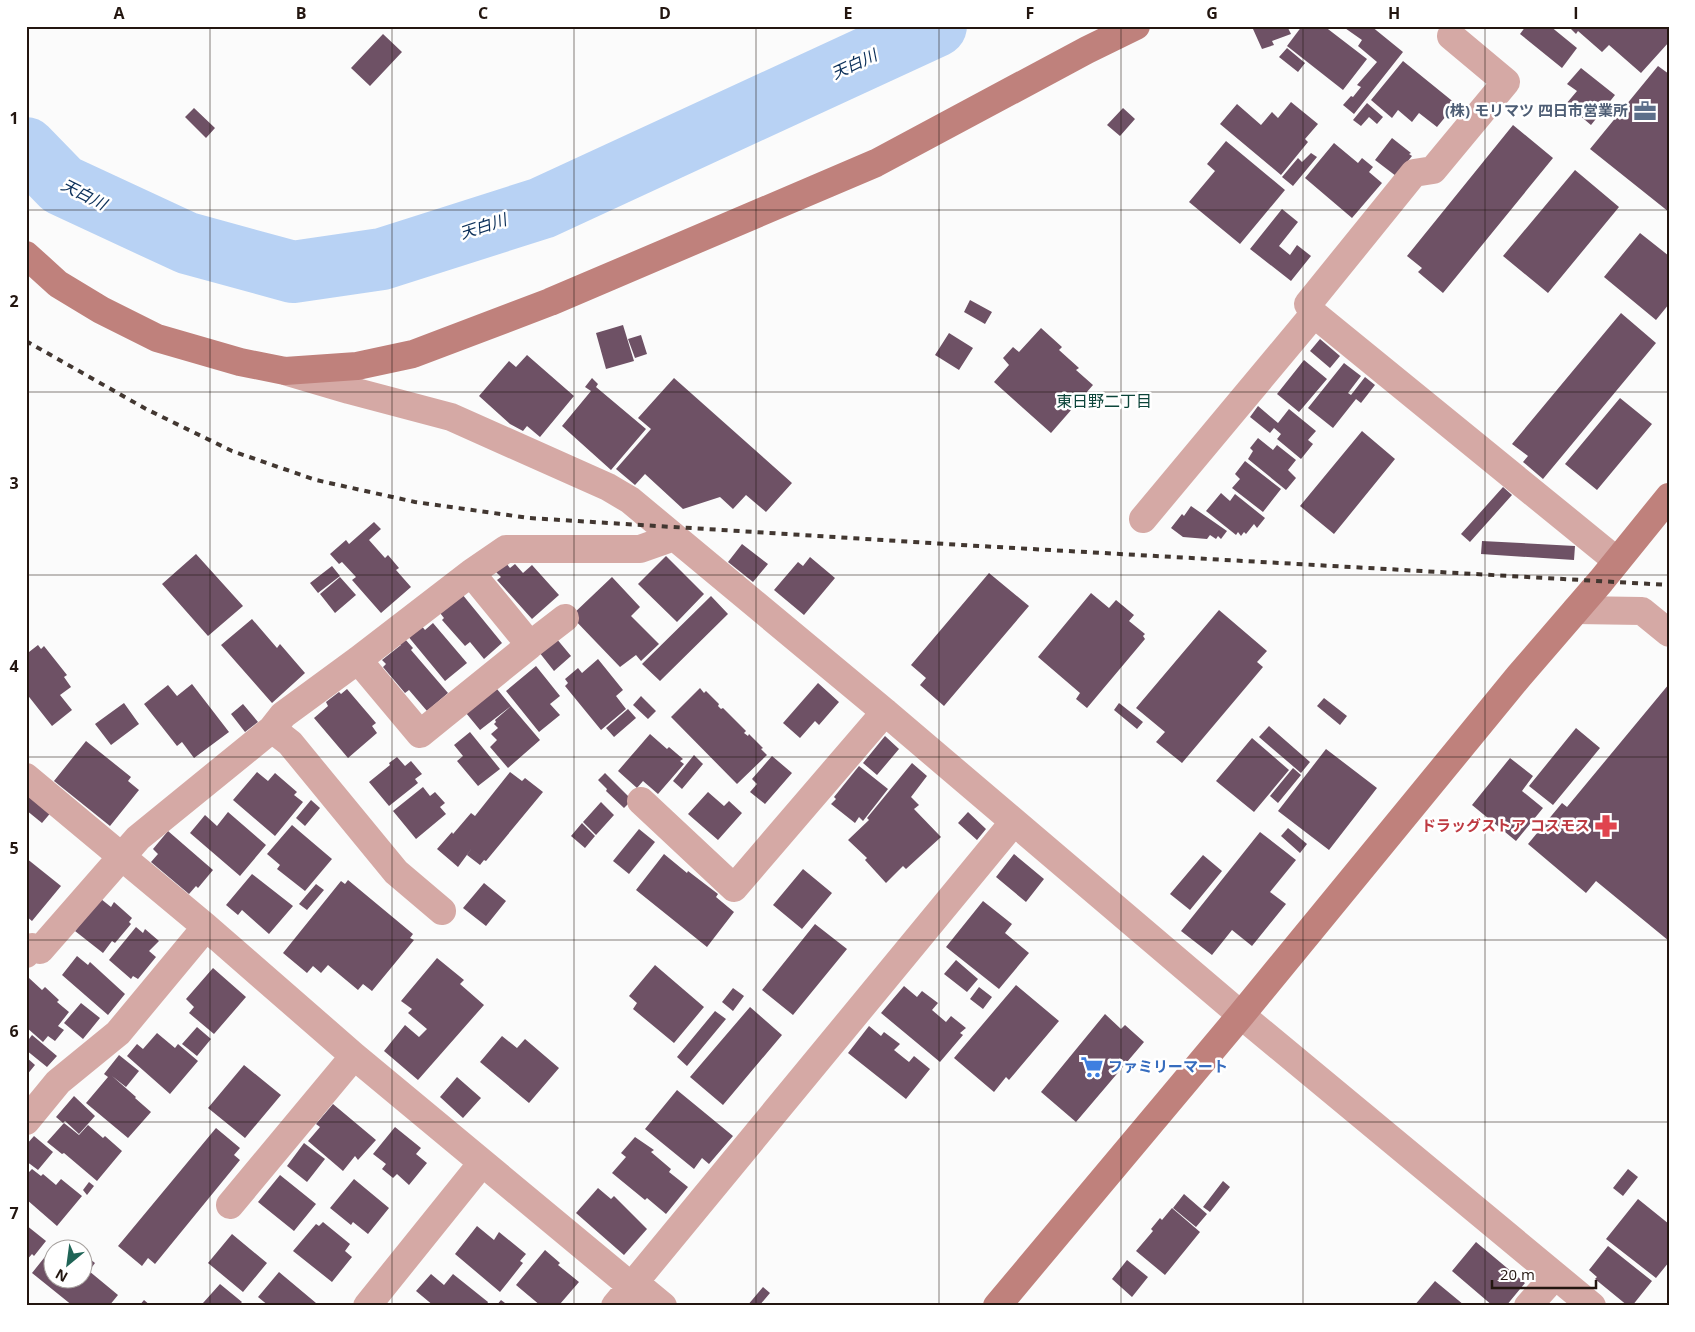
<svg xmlns="http://www.w3.org/2000/svg" width="1695" height="1332" font-family="'Open Sans','Noto Sans JP',sans-serif">
  <rect width="100%" height="100%" fill="#fbfbfb"/>
  <g fill="none" stroke-linecap="round" stroke-linejoin="round">
    <path stroke="#b8d2f4" stroke-width="62" d="M26,148l36,37 125,58 106,29 89,-13 160,-51 394,-182"/>
  </g>
  <path fill="#6e5165" d="M1261,26h26l4,8 -19,7 2,4 -12,4 -9,-20z
    M1302,26h22l43,33 -24,31 -56,-44z
    M1342,26h29l32,26 -49,62 -11,-9 8,-9 2,1 8,-10 -4,-2 20,-23 -19,-16 4,-6z
    M1526,26h24l27,22 -15,20 -42,-34z
    M1568,26h101v16l-28,31 -32,-28 -7,7 -24,-21 -2,3z
    M383,34l19,18 -32,34 -19,-18z
    M1287,48l18,15 -7,9 -19,-15z
    M1403,61l53,43 -19,23 -18,-14 -7,9 -14,-12 -6,8 -21,-18z
    M1658,66l11,8v138l-79,-63z
    M1581,68l34,27 -24,30 -25,-21 11,-13 -10,-7z
    M1291,102l27,22 -13,15 3,3 -27,33 -61,-51 17,-20 24,21 11,-13 6,6z
    M1367,103l16,14 -6,7 -8,-7 -8,9 -8,-6z
    M194,108l21,20 -9,10 -21,-21z
    M1123,108l12,11 -15,17 -13,-11z
    M1513,125l40,33 -110,135 -25,-21 4,-4 -15,-12z
    M1392,138l19,15 -2,1 3,2 -16,20 -21,-16z
    M1226,141l59,49 -45,54 -51,-42 26,-31 -8,-7z
    M1334,143l24,20 4,-5 11,9 -4,5 13,11 -30,35 -47,-40z
    M1311,153l6,4 -24,29 -11,-9 16,-19 4,4z
    M1575,170l44,37 -71,86 -45,-37z
    M1282,209l16,13 -19,24 11,9 7,-10 14,11 -20,25 -41,-32z
    M1640,233l29,23v48l-13,16 -52,-43z
    M970,300l22,12 -7,12 -21,-12z
    M1621,313l35,30 -113,136 -20,-17 5,-6 -16,-12z
    M623,325l11,36 -28,8 -10,-36z
    M1041,328l21,19 -3,3 20,18 -3,2 17,15 -42,48 -57,-51 15,-17 -6,-7 10,-11 6,5z
    M949,333l24,15 -14,22 -24,-15z
    M641,335l6,19 -12,4 -7,-19z
    M1320,339l20,17 -10,12 -20,-17z
    M527,355l47,41 -34,41 -13,-11 -4,5 -13,-7 -31,-28 30,-35 7,6z
    M1304,360l23,19 -28,33 -22,-18z
    M1344,363l17,13 -13,17 3,2 14,-18 10,8 -14,18 -5,-4 -23,29 -25,-20z
    M592,378l6,6 -2,3 50,42 -35,41 -49,-44 29,-35 -6,-4z
    M674,378l118,105 -26,29 -20,-17 -13,14 -13,-12 -37,12 -38,-35 -10,11 -19,-16 35,-40 -13,-11z
    M1620,398l32,26 -55,66 -32,-26z
    M1258,406l20,17 11,-14 27,22 -8,9 5,4 -12,15 -24,-20 4,-5 -7,-6 -4,5 -20,-16z
    M1362,431l33,28 -61,75 -34,-28z
    M1258,438l15,12 4,-5 19,15 -8,10 8,8 -10,12 -38,-31 5,-8 -3,-3z
    M1245,461l36,28 -18,23 -31,-24 8,-9 -5,-5z
    M1503,487l9,8 -42,47 -9,-8z
    M1221,493l9,8 5,-7 30,24 -8,10 -3,-4 -8,10 -2,-2 -3,4 -3,-4 -2,3 -30,-24z
    M1191,506l36,25 -6,8 -3,-3 -2,3 -6,-4 -3,4 -24,-2 -12,-9 11,-14 2,2z
    M374,522l7,7 -12,11 16,18 3,-3 11,13 -3,2 15,17 -30,26 -29,-33 4,-3 -14,-15 -3,2 -9,-10 16,-14 3,4z
    M1482,541l93,5 -1,14 -93,-6z
    M742,544l26,20 -15,18 -25,-20z
    M196,554l47,52 -35,30 -46,-52z
    M666,556l38,38 -27,28 -39,-38z
    M810,557l25,21 -31,37 -30,-25 24,-28 5,4z
    M506,563l4,5 5,-4 8,9 9,-8 27,30 -27,24 -35,-39 4,-3 -5,-5z
    M332,566l8,10 -22,17 -8,-10z
    M989,573l40,33 -85,100 -24,-21 6,-7 -15,-13z
    M340,577l16,18 -21,18 -15,-19z
    M612,577l28,30 -9,9 28,28 -18,17 -5,-6 -16,12 -49,-51z
    M1091,593l18,15 7,-8 18,15 -5,6 16,13 -2,2 2,3 -58,69 -11,-9 4,-6 -42,-36z
    M462,594l40,49 -18,16 -14,-17 -5,4 -23,-26 2,-2 -4,-5z
    M711,596l17,18 -68,67 -18,-17z
    M1219,610l48,41 -10,11 6,5 -81,96 -26,-21 9,-10 -29,-24z
    M252,619l25,29 3,-4 25,29 -33,30 -51,-58z
    M433,623l34,40 -22,18 -38,-46 13,-11 5,6z
    M404,638l9,10 -2,2 37,43 -21,18 -18,-21 -4,3 -22,-26 3,-3 -4,-4 19,-15 -3,-3z
    M556,638l15,18 -17,15 -15,-19z
    M38,645l3,4 3,-3 23,29 -3,2 7,10 -11,8 12,15 -20,16 -26,-33v-45l3,4z
    M598,659l25,31 -7,6 10,13 -25,21 -36,-44 3,-3 -3,-4 13,-11 4,5z
    M536,666l24,30 -10,8 10,11 -21,17 -33,-41z
    M818,683l21,19 -20,23 -4,-4 -15,17 -17,-15z
    M192,684l37,48 -35,26 -12,-16 -5,4 -33,-42 24,-19 9,11z
    M1669,684v257l-73,-60 -10,12 -58,-49 34,-41 5,4z
    M700,688l4,5 2,-2 13,13 -1,2 3,3 2,-1 23,23 -2,2 4,3 1,-2 14,14 -2,1 6,6 -30,29 -66,-67z
    M347,689l29,34 -4,3 5,7 -29,25 -34,-40 14,-12 -2,-4 13,-10 2,2z
    M497,689l14,17 -31,24 -14,-17z
    M641,696l15,15 -8,8 -15,-14z
    M1324,698l23,18 -7,9 -23,-19z
    M124,703l15,21 -28,21 -16,-21z
    M1119,703l24,19 -6,7 -23,-19z
    M243,704l15,18 -13,10 -14,-18z
    M511,706l29,34 -32,28 -18,-21 7,-7 -6,-6 7,-6 -4,-4 2,-2 -1,-2z
    M628,709l8,9 -22,19 -8,-9z
    M1269,726l41,36 -9,11 -42,-36z
    M1576,728l24,20 -47,57 -24,-19z
    M470,732l30,37 -22,17 -21,-25 6,-5 -9,-11z
    M650,734l17,15 2,-2 14,12 -3,2 4,3 -26,30 -15,-13 -6,7 -19,-17z
    M885,736l14,13 -22,26 -14,-12z
    M1252,738l37,32 -35,42 -38,-31z
    M86,741l45,36 -3,4 11,9 -29,36 -56,-45z
    M1326,749l51,39 -48,62 -51,-39z
    M694,755l9,9 -21,25 -9,-8z
    M772,756l20,17 -27,31 -15,-12 7,-8 -5,-5z
    M397,757l8,9 6,-5 11,13 -7,5 3,4 -29,23 -20,-24 21,-17 -1,-2z
    M1510,758l23,18 -11,15 21,17 -27,33 -44,-36z
    M912,763l15,13 -16,21 8,8 -5,4 27,28 -35,32 -3,-3 -17,17 -21,-23 2,-2 -19,-18 21,-20 -2,-2z
    M859,766l29,23 -25,32 -4,-4 -4,6 -24,-19 5,-5 -2,-2z
    M1293,768l8,7 -23,28 -8,-7z
    M257,772l11,9 7,-8 22,19 -3,3 9,7 -28,34 -42,-36z
    M510,772l12,9 3,-3 18,14 -57,69 -2,-1 -4,5 -13,-10 5,-7 -14,19 -21,-18 15,-17 1,2 18,-21 4,3z
    M605,773l27,27 -8,8 -18,-17 1,-2 -9,-9z
    M423,787l7,9 5,-4 10,11 -5,4 6,7 -30,25 -23,-28z
    M708,792l16,14 5,-5 13,12 -24,27 -30,-26z
    M26,795l27,15 -11,13 -16,-13z
    M311,800l9,8 -15,18 -9,-8z
    M601,802l13,13 -18,20 -13,-13z
    M228,812l38,33 -26,31 -50,-43 15,-18 12,11z
    M968,812l18,17 -9,11 -19,-17z
    M582,823l13,13 -10,12 -14,-12z
    M292,825l40,34 -27,32 -28,-22 3,-4 -13,-11z
    M1288,828l19,16 -7,9 -19,-17z
    M639,829l16,13 -26,32 -16,-13z
    M168,831l45,39 -15,18 -2,-2 -7,8 -38,-32 7,-8 -5,-5z
    M1260,832l36,28 -26,32 16,12 -34,42 -20,-16 -20,25 -31,-24z
    M664,854l23,19 1,-2 30,23 -2,3 18,15 -27,35 -71,-57z
    M1014,854l30,25 -18,23 -30,-25z
    M1203,855l19,16 -32,39 -20,-16z
    M26,858l35,28 -29,35 -6,-5z
    M803,869l29,24 -30,36 -29,-24z
    M252,874l41,32 -24,28 -27,-24 -4,5 -12,-10z
    M348,880l65,54 -3,4 4,2 -42,51 -9,-7 -5,6 -30,-25 -7,8 -8,-7 -6,7 -24,-20 58,-72 4,3z
    M484,883l22,18 -20,25 -23,-18z
    M316,884l8,6 -17,20 -8,-6z
    M101,899l10,8 3,-5 18,16 -3,4 2,2 -16,19 -3,-2 -9,12 -28,-22z
    M983,901l29,23 -7,9 24,20 -30,36 -53,-42z
    M815,924l32,25 -54,66 -31,-25z
    M136,927l7,6 2,-4 14,12 -10,10 7,6 -18,22 -5,-3 -2,3 -22,-19z
    M77,956l11,9 2,-3 35,32 -17,21 -46,-40z
    M437,958l27,22 -4,4 24,21 -66,75 -34,-29 21,-26 14,12 8,-8 -19,-16 4,-4 -11,-8z
    M956,960l22,19 -11,13 -23,-18z
    M655,965l49,42 -30,36 -41,-34 4,-6 -8,-7z
    M213,968l33,29 -32,37 -25,-21 5,-6 -8,-8z
    M29,978l13,12 3,-3 14,13 -2,2 12,10 -11,14 6,4 -9,11 -7,-5 -5,6 -17,-15v-46z
    M1016,985l43,36 -50,59 -3,-3 -12,15 -40,-34z
    M904,986l13,11 5,-6 16,12 -6,7 14,12 5,-6 15,12 -6,5 3,2 -23,27 -59,-49z
    M979,987l13,10 -9,12 -13,-10z
    M733,988l11,8 -11,15 -11,-9z
    M81,1003l19,15 -17,21 -19,-16z
    M750,1007l32,28 -59,70 -33,-28z
    M715,1011l11,8 -39,47 -10,-9z
    M1105,1014l16,15 4,-4 19,17 -68,80 -35,-30z
    M869,1026l12,10 3,-4 16,12 -6,6 15,12 5,-6 16,13 -24,30 -58,-46z
    M197,1027l14,12 -14,17 -15,-12z
    M157,1033l18,15 3,-4 20,17 -28,33 -43,-38 10,-12 6,5z
    M32,1035l25,21 -10,11 -21,-17v-7z
    M502,1036l15,12 8,-9 34,29 -30,35 -49,-41z
    M119,1055l20,16 -13,16 -14,-11 24,21 -1,1 16,14 -23,26 -42,-35 22,-26 -4,-3z
    M26,1057l9,8 -9,11z
    M244,1065l37,30 -36,43 -37,-30z
    M457,1077l24,21 -18,20 -23,-21z
    M677,1090l56,46 -24,28 -7,-6 -8,11 -49,-40z
    M74,1096l21,20 -16,18 -14,-13 -2,2 -7,-6z
    M333,1104l43,36 -18,20 -3,-4 -12,15 -35,-30 12,-14 -4,-3z
    M64,1123l15,12 9,-10 15,13 2,-2 17,15 -25,30 -33,-28 -2,1 -15,-12z
    M395,1127l26,21 -5,6 11,9 -18,22 -12,-11 -4,4 -11,-9 4,-5 -13,-10z
    M216,1128l24,20 -6,7 6,5 -85,104 -7,-6 -6,8 -24,-20z
    M34,1136l19,16 -15,18 -12,-9v-16z
    M635,1137l19,13 -3,2 20,17 -2,3 19,15 -22,27 -19,-16 -2,2 -33,-27 14,-16 -5,-4z
    M304,1143l21,16 -18,23 -20,-16z
    M32,1169l9,7 2,-2 13,11 5,-6 21,17 -25,30 -31,-27v-29l3,2z
    M1628,1169l10,8 -15,19 -10,-8z
    M280,1175l36,29 -22,27 -36,-29z
    M354,1179l35,29 -21,26 -15,-12 -2,3 -21,-17z
    M1223,1181l7,6 -20,25 -7,-5z
    M89,1182l5,4 -7,9 -4,-5z
    M598,1188l13,11 3,-3 33,33 -23,26 -48,-42z
    M1184,1194l23,20 -11,13 -23,-19z
    M1638,1199l31,25v38l-13,16 -50,-39z
    M1172,1208l28,24 -35,43 -29,-24 17,-20 -2,-2 9,-11 2,2z
    M323,1222l27,22 -5,7 7,6 -20,25 -39,-31 23,-27 3,2z
    M26,1225l20,16 -12,15 -2,-2 -6,7z
    M477,1226l17,14 5,-8 27,22 -6,7 3,2 -23,29 -45,-38z
    M232,1234l35,29 -24,29 -35,-29z
    M1476,1242l49,41 -19,23h-13l-41,-35z
    M56,1243l9,7h-13v30h30v-27l13,10 -6,8 29,24 -9,11h-36l-41,-33z
    M1608,1246l44,35 -20,25h-4l-33,-27 2,-2 -8,-7z
    M545,1250l15,13 -2,2 21,17 -19,22 2,2h-21l-25,-21z
    M1127,1260l21,17 -16,20 -20,-18z
    M279,1272l37,31 -2,3h-45l-11,-9z
    M431,1274l13,11 9,-11 35,28 -2,4h-52l-18,-15z
    M1435,1281l29,24 -1,1h-49z
    M220,1284l22,18 -4,4h-32l-3,-3z
    M763,1287l7,6 -11,13h-12z
    M144,1300l7,6h-12z
    M501,1300l8,6h-13z"/>
  <g fill="none" stroke-linecap="round" stroke-linejoin="round">
    <path stroke="#d5a9a5" stroke-width="28" d="M1314,314l303,247
      M288,372l61,18 102,27 157,70 22,13 255,212 356,303 351,291
      M1143,519l171,-205 -6,-10 106,-131 19,-3 73,-88 -55,-46
      M471,573l35,-24h134l34,-12
      M1576,610l66,1 27,22
      M530,645l35,-27
      M272,729l18,14 106,129 46,39
      M26,777l180,150 148,129 277,230
      M641,801l93,87 151,-176
      M26,954l6,-7 8,3 98,-112 134,-109 11,-14 75,-55 113,-87 59,72 -110,89 -62,-74
      M26,1121l32,-39 60,-49 88,-106
      M230,1205l124,-149
      M634,1282l29,24
      M367,1306l115,-143
      M615,1306l398,-483
      M1528,1306l27,-30"/>
    <path stroke="#bf817c" stroke-width="28" d="M26,255l32,29 43,26 56,28 83,24 45,9 72,-5 56,-12 137,-52 326,-139 211,-113 49,-24
      M997,1306l244,-291 278,-339 82,-95 68,-84"/>
    <path stroke="#423731" stroke-width="4" stroke-dasharray="6 6" stroke-linecap="butt" d="M26,341l120,68 86,42 84,29 99,22 114,16 450,28 690,39"/>
  </g>
  <path fill="none" stroke="#231610" stroke-width="1" stroke-opacity="0.55" d="M210,26v1280M392,26v1280M574,26v1280M756,26v1280M939,26v1280M1121,26v1280M1303,26v1280M1485,26v1280M26,210h1643M26,392h1643M26,575h1643M26,757h1643M26,940h1643M26,1122h1643"/>
  <defs>
    <symbol id="office-bare" viewBox="-9 -9 18 18"><path d="M-6-3h4V-5.5h4V-3h4V5H-6ZM-1-4.5V-3h2v-1.5ZM-6 0V1H6V0Z" fill="#5c6f8a" stroke="#fff" stroke-width="2.5" paint-order="stroke"/></symbol>
    <symbol id="pharmacy-bare" viewBox="-9 -9 18 18"><path d="M-2-6h4v4h4v4h-4v4h-4v-4h-4v-4h4Z" fill="#e0444e" stroke="#fff" stroke-width="2.5" paint-order="stroke"/></symbol>
    <symbol id="supermarket-bare" viewBox="-9 -9 18 18"><path d="M-6-5.5h2.5l.6 2H6L4.5 2H-2.5L-4.4-4H-6ZM-1.5 3.2a1.3 1.3 0 1 0 .1 0ZM3 3.2a1.3 1.3 0 1 0 .1 0Z" fill="#3f7fe0" stroke="#fff" stroke-width="2.5" paint-order="stroke"/></symbol>
  </defs>
  <g fill-rule="evenodd">
    <use href="#office-bare" x="1629" y="95" width="32" height="32"/>
    <use href="#pharmacy-bare" x="1590" y="810" width="32" height="32"/>
    <use href="#supermarket-bare" x="1076" y="1051" width="32" height="32"/>
  </g>
  <g text-anchor="middle" stroke-width="5" stroke-linejoin="round" paint-order="stroke">
    <g font-size="15" font-weight="bold" fill="#4e5e75" stroke="#fff" text-anchor="end">
      <text x="1628" y="116">(株) モリマツ 四日市営業所</text>
    </g>
    <g font-size="15" font-weight="bold" fill="#be3a42" stroke="#fff" text-anchor="end">
      <text x="1590" y="831">ドラッグストア コスモス</text>
    </g>
    <g font-size="15" font-weight="bold" fill="#366cbe" stroke="#fff" text-anchor="start">
      <text x="1108" y="1072">ファミリーマート</text>
    </g>
    <g font-size="16" font-style="italic" fill="#0c305a" stroke="#fff">
      <text transform="translate(854 64) rotate(-25)" y="6">天白川</text>
      <text transform="translate(84 194) rotate(27)" y="6">天白川</text>
      <text transform="translate(483 226) rotate(-18)" y="6">天白川</text>
    </g>
    <g font-size="16" fill="#0c453a" stroke="#fff">
      <text x="1104" y="407">東日野二丁目</text>
    </g>
  </g>
  <rect width="1695" height="1332" fill="none" stroke="#ffffff" stroke-width="55"/>
  <g transform="translate(68 1264) rotate(209)"><circle r="24" fill="#ffffff" stroke="#a7a29f"/>
  <path d="M0-4L9 19L0 12L-9 19Z" fill="#1f6456"/>
  <text y="-8" font-size="14" font-weight="bold" text-anchor="middle" fill="#231610">N</text>
  </g>
  <path d="M1492 1280v8h104v-8" fill="none" stroke="#231610" stroke-width="2.5"/>
  <text x="1500" y="1280" font-size="15" fill="#231610" stroke="#ffffff" stroke-width="4" paint-order="stroke">20 m</text>
  <rect x="28" y="28" width="1640" height="1276" fill="none" stroke="#231610" stroke-width="2"/>
  <g font-size="16" text-anchor="middle" font-weight="bold" fill="#231610">
    <text x="119" y="19">A</text>
    <text x="301" y="19">B</text>
    <text x="483" y="19">C</text>
    <text x="665" y="19">D</text>
    <text x="848" y="19">E</text>
    <text x="1030" y="19">F</text>
    <text x="1212" y="19">G</text>
    <text x="1394" y="19">H</text>
    <text x="1576" y="19">I</text>
    <text x="14" y="124">1</text>
    <text x="14" y="307">2</text>
    <text x="14" y="489">3</text>
    <text x="14" y="672">4</text>
    <text x="14" y="854">5</text>
    <text x="14" y="1037">6</text>
    <text x="14" y="1219">7</text>
  </g>
</svg>
